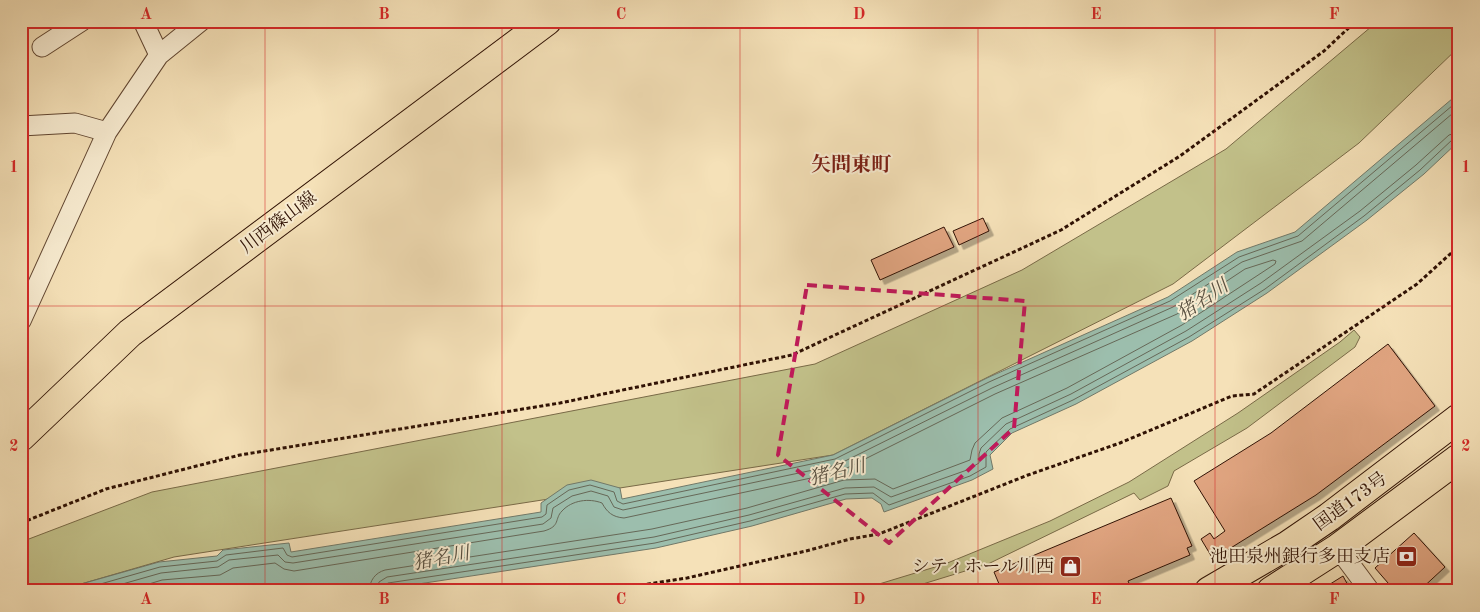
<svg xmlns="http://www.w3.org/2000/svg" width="1480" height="612" font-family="'Old Standard TT','Noto Serif JP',serif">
  <defs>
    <filter id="shadow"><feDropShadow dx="4.5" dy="4.5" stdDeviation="0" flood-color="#0004"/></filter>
  </defs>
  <rect width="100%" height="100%" fill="#f5e1b8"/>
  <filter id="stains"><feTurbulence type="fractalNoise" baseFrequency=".004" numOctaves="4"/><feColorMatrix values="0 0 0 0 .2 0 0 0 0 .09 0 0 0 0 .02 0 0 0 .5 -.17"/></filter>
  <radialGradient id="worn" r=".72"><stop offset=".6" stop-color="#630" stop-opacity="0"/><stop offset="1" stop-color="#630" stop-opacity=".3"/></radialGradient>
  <path fill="#c2c18a" stroke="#796a47" d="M1378,21h81v26l-100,96 -186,141 -340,171 -659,102 -100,29 -5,5h-48v-49l131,-50 663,-128 207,-94 204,-121z
    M1354,330l6,7 -5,10 -108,81 -73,43 -6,15 -28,14 -6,-7 -146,71 -88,27h-44l89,-27 105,-43 79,-39 109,-69 102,-71z"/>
  <path fill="#9cbead" stroke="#717969" d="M1459,93v48l-35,33 -57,46 -100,73 -75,48 -116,63 -64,29 -22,22 3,14 -21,11 -88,32 -3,-8 -9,-6 -26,1 -94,27 -96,22 -284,43h-303l5,-5 85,-24 58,-6 6,-6 66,-7 2,9 250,-40v-9l26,-18 24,-5 29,8 2,11 211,-44 154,-77 181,-81 69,-45 58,-20z"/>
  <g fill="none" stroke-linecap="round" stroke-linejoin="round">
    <path stroke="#666858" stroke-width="1" d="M76,591l84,-24 57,-6 9,-6 57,-7 4,7 5,2 250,-40 4,-3 1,-9 22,-15 21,-5 24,7 3,9 6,3 212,-45 154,-77 181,-81 69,-44 59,-21 161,-136
      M98,591l63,-18 57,-6 11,-7 49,-5 7,7 8,1 250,-39 8,-6 2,-10 19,-12 19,-5 17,5 6,11 9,3 214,-45 155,-77 181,-81 69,-45 60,-21 157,-133
      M126,591l36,-11 58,-5 13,-7 42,-5 9,6 10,2 250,-40c17,-5 10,-12 18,-20 10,-11 27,-13 40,-8 5,9 10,14 22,15l215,-46 156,-78 182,-80 68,-45 28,-9 3,1 -1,3 -93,61 -115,63 -65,30 -27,25 -3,7 -2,10 -77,29 -18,-10 -31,1 -97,28 -95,21 -267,41c-10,3 -15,10 -16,21
      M377,591l2,-9 8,-5 267,-40 95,-22 96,-27 29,-1 17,10 76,-27 12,-7v-9l2,-6 25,-24 65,-30 115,-63 75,-48 99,-72 56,-46 33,-30 10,-3
      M383,591l1,-5 4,-3 267,-40 95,-22 95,-27 28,-1 16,12 81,-29 16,-9v-15l24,-23 63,-29 116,-63 76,-48 99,-73 56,-46 33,-31 6,-1"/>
  </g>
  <path fill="#e1a581" stroke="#301204" filter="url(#shadow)" d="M983,218l6,13 -30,14 -6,-14z
    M944,227l10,20 -74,33 -9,-20z
    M1388,344l47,62 -119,89 -103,64 -12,-20 9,-6 4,6 11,-8 -31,-50 77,-48z
    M1171,498l21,48 -5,2 3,7 -62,26 4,9 -130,1 -8,-19z
    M1414,533l31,34 -26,24h-24l-20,-23z
    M1343,576l8,15h-32z"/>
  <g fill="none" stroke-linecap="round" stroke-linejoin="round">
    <defs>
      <path id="minor" d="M143,21l16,34
        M42,47l40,-26
        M21,126l54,-3 32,9
        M21,321l86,-189 52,-77 42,-34
        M1338,548l32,43"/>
      <path id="primary" d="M21,437l109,-104 417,-312"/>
      <path id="trunk" d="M1209,591l79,-46 41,-28 130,-99
        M1271,591l67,-43 121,-90"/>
    </defs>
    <use href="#minor" stroke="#614631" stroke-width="21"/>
    <use href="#primary" stroke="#301204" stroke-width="30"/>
    <use href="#trunk" stroke="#301204" stroke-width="30"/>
    <path stroke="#301204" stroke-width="3" stroke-dasharray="4 2.5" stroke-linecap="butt" d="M21,523l85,-34 134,-34 320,-52 232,-48 269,-125 119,-74 144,-105 32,-30
      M602,591l85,-13 119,-27 44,-12 29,-5 149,-59 92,-32 112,-47 22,-2 163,-110 42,-38
      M1179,591l7,-4"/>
    <use href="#minor" stroke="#f8ecd1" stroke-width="19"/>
    <use href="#primary" stroke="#f5e1b8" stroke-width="28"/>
    <use href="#trunk" stroke="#f5e1b8" stroke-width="28"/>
  </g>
  <path fill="none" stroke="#c2185b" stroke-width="4" stroke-dasharray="10 6" stroke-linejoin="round" d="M807,285l218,16 -11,127 -125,115 -111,-88z"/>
  <path fill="none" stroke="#d62828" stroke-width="1" stroke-opacity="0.55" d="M265,21v570M502,21v570M740,21v570M978,21v570M1215,21v570M21,306h1438"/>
  <defs>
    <symbol id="bank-square" viewBox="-11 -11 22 22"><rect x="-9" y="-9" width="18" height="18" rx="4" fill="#8f2418" stroke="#f8ecd1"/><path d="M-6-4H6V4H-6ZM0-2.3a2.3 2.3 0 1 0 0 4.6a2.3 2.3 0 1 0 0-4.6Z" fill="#fff"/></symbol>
    <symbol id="shop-square" viewBox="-11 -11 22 22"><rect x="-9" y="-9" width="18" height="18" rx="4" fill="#8f2418" stroke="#f8ecd1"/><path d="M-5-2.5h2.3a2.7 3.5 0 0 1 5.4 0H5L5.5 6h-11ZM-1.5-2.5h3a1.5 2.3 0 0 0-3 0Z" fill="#fff"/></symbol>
  </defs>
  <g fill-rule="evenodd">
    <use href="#bank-square" x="1394" y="544" width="25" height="25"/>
    <use href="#shop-square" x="1058" y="554" width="25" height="25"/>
  </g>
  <g text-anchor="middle" stroke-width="4" stroke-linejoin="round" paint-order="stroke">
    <g font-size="18" fill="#301204" stroke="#f8ecd1">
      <text transform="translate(278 222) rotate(-37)" y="6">川西篠山線</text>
      <text transform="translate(1350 501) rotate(-36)" y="6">国道173号</text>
    </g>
    <g font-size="18" fill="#301204" stroke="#f8ecd1" text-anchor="end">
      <text x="1390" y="562">池田泉州銀行多田支店</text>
      <text x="1054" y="572">シティホール川西</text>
    </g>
    <g font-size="19" font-style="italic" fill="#564e3f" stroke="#f8ecd1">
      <text transform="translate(1202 299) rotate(-34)" y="7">猪名川</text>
      <text transform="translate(837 471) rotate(-14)" y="7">猪名川</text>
      <text transform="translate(441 557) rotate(-11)" y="7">猪名川</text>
    </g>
    <g font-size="20" font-weight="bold" fill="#7a1f14" stroke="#f8ecd1">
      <text x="851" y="171">矢問東町</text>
    </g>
  </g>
  <rect width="1480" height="612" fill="none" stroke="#f5e1b8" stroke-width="55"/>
  <rect x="28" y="28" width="1424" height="556" fill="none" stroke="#d62828" stroke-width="2"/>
  <g font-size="16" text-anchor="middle" font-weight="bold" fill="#d62828">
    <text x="146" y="19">A</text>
    <text x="384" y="19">B</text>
    <text x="621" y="19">C</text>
    <text x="859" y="19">D</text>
    <text x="1096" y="19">E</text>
    <text x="1334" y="19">F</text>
    <text x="14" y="172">1</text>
    <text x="1466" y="172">1</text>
    <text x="14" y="451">2</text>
    <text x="1466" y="451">2</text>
    <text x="146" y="604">A</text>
    <text x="384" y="604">B</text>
    <text x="621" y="604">C</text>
    <text x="859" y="604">D</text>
    <text x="1096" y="604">E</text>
    <text x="1334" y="604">F</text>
  </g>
  <rect width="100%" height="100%" filter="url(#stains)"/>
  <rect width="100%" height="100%" fill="url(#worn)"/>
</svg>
